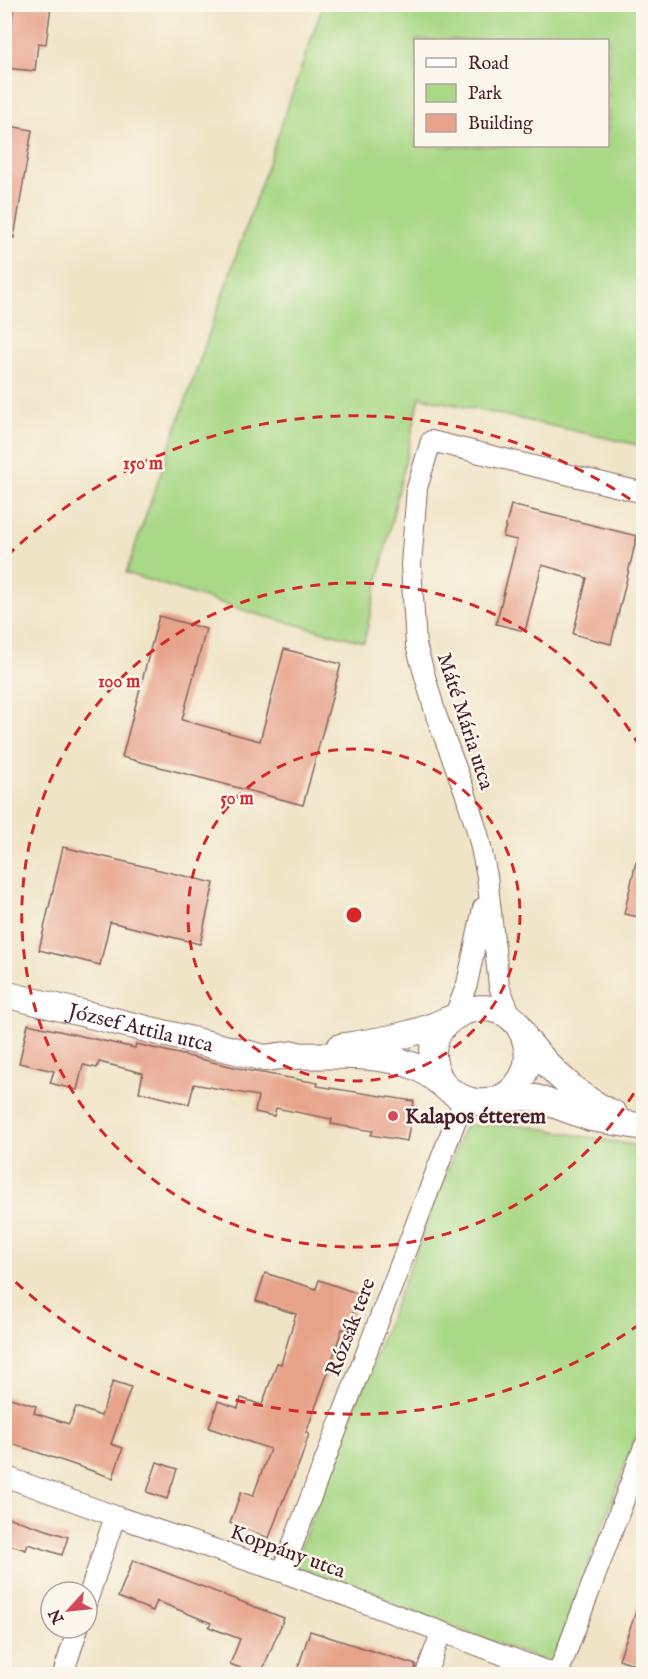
<svg xmlns="http://www.w3.org/2000/svg" width="648" height="1679" font-family="'IM FELL English',serif">
  <rect width="100%" height="100%" fill="#fbf7ec"/>
  <filter id="ink" filterUnits="userSpaceOnUse"><feTurbulence type="fractalNoise" baseFrequency=".0167" numOctaves="2"/><feDisplacementMap in="SourceGraphic" scale="12" xChannelSelector="R" yChannelSelector="G"/><feConvolveMatrix kernelMatrix="1 2 1 2 8 2 1 2 1" color-interpolation-filters="sRGB"/></filter>
  <filter id="wash" filterUnits="userSpaceOnUse"><feTurbulence type="fractalNoise" baseFrequency=".008" numOctaves="4" result="noise"/><feDisplacementMap in="SourceGraphic" scale="24" xChannelSelector="R" yChannelSelector="G"/><feGaussianBlur stdDeviation="1.35" result="paint"/><feColorMatrix in="noise" values="0 0 0 0 0 0 0 0 0 0 0 0 0 0 0 0 0 1.4 0 .05"/><feComposite in="paint" operator="in"/></filter>
  <g filter="url(#wash)">
    <rect width="100%" height="100%" fill="#f0e4c6"/>
    <path fill="#a9d886" stroke="#7a7c58" stroke-width="1.5" fill-rule="evenodd" d="M323,5h320v441l-223,-49 -56,245 -108,-28 -130,-41zM416,40h192v106h-192z
      M465,1125h57l121,22v270l-91,247 -259,-97z"/>
    <g id="blocks">
      <path fill="#e7a38a" d="M14,4l37,2 -5,38 -8,-1 -3,28 -31,-3v-22l4,1z
        M4,125l28,5 -18,108 -10,-1z
        M511,505l126,31 -26,108 -38,-10 14,-56 -45,-13 -17,66 -29,-7 21,-84 -14,-3z
        M159,616l47,13 -24,91 78,21 24,-92 57,15 -38,141 -181,-48z
        M63,847l151,36 -14,61 -90,-22 -10,43 -61,-15z
        M636,862l8,1v55l-20,-4z
        M28,1024l107,24 1,-4 115,27 67,12 -1,3 97,15 -7,40 -36,-6 2,-4 -42,-7 1,-5 -56,-11 -2,8 -19,-4 3,-16 -64,-12 -5,20 -50,-12 4,-19 -44,-11 -2,6 -14,-3 -6,25 -27,-7 4,-12 -35,-8z
        M265,1273l51,16 3,-9 40,14 -11,37 -6,-2 -12,38 -24,66 3,1 -8,25 -17,41h-1l-14,38 -39,-15 11,-31 12,4 17,-47 -61,-21 9,-27 20,7 3,-10 21,7 15,-42 4,1 15,-50 -40,-13z
        M113,1381l18,6 -20,57 12,4 -10,30 -109,-37v-45l32,10 -2,7 35,11 7,-17 25,9z
        M157,1462l20,7 -10,30 -20,-7z
        M4,1516l64,21 -6,18 -34,-11 -2,6 -22,-7z
        M133,1560l151,58 -23,56h-5l-26,-10 10,-25 -31,-12 2,-4 -54,-22 -4,10 -35,-14z
        M641,1598l3,1v69l-25,-9z
        M310,1631l106,34 -2,9h-118z"/>
    </g>
  </g>
  <g filter="url(#ink)">
    <use href="#blocks" fill-opacity="0" stroke="#846461" stroke-width="1.5"/>
    <g fill="none" stroke-linecap="round" stroke-linejoin="round">
      <defs>
        <path id="minor" d="M455,1015l12,-31 16,-76
          M512,1019l-13,-33 -12,-110 -9,-42 -13,-42 -29,-77 -20,-70 -5,-80 6,-77 14,-47 213,52
          M4,1476l111,40 167,56 272,102
          M282,1572l182,-473
          M87,1601l28,-85
          M63,1674l15,-46
          M426,1674l15,-41
          M558,1674l86,-227"/>
        <g id="tertiary">
          <path id="s1" d="M4,994l261,64 30,-4"/>
          <path d="M526,1040c26,31 52,58 88,74"/>
          <path d="M340,1047c37,-6 74,-11 107,-27"/>
          <path d="M279,1056c40,0 98,-4 135,10 23,9 37,33 63,36 14,2 31,-5 40,-17 10,-12 13,-27 9,-42 -17,-70 -131,-24 -80,45"/>
          <path d="M495,1101l27,-4 14,1 55,20 53,9"/>
        </g>
      </defs>
      <use href="#minor" stroke="#846461" stroke-width="22"/>
      <use href="#tertiary" stroke="#846461" stroke-width="28"/>
      <use href="#minor" stroke="#fff" stroke-width="20"/>
      <use href="#tertiary" stroke="#fff" stroke-width="26"/>
    </g>
  </g>
  <g fill="none" stroke="#d62828" stroke-width="3" stroke-dasharray="10 8">
    <circle cx="354" cy="915" r="166"/>
    <path d="M643 1078A332 332 0 1 1 643 752"/>
    <path d="M640 1324A499 499 0 0 1 7 1274M7 556A499 499 0 0 1 640 506"/>
  </g>
  <circle fill="#d1495b" stroke="#fbf7ec" stroke-width="2" cx="393" cy="1116" r="6"/>
  <g text-anchor="middle" stroke-width="5" stroke-linejoin="round" paint-order="stroke">
    <g font-size="21" fill="#4a1f2b" stroke="#fbf7ec">
      <text transform="translate(466 721) rotate(72)" y="7">Máté Mária utca</text>
      <text dy="7" stroke="none"><textPath href="#s1" startOffset="141">József Attila utca</textPath></text>
      <text transform="translate(350 1327) rotate(-69)" y="7">Rózsák tere</text>
      <text transform="translate(288 1551) rotate(20)" y="7">Koppány utca</text>
    </g>
    <g font-size="21" font-weight="bold" fill="#4a1f2b" stroke="#fbf7ec" text-anchor="start">
      <text x="405" y="1123">Kalapos étterem</text>
    </g>
  </g>
  <circle cx="354" cy="915" r="9" fill="#d62828" stroke="#fbf7ec" stroke-width="3"/>
  <g font-size="18" text-anchor="middle" font-weight="bold" fill="#d62828" stroke="#fbf7ec" stroke-width="5" stroke-linejoin="round" paint-order="stroke">
    <text x="143" y="469">150 m</text>
    <text x="119" y="687">100 m</text>
    <text x="237" y="804">50 m</text>
  </g>
  <rect width="648" height="1679" fill="none" stroke="#fbf7ec" stroke-width="24"/>
  <rect x="414" y="39" width="195" height="108" fill="#fbf7ec" stroke="#b4a19f" stroke-width="1.5"/>
  <rect x="426" y="58" width="30" height="9" fill="#ffffff" stroke="#b4a19f" stroke-width="1.5"/>
  <text x="468" y="69" font-size="18" fill="#4a1f2b">Road</text>
  <rect x="426" y="84" width="30" height="18" fill="#a9d886" stroke="#b4a19f" stroke-width="1.5"/>
  <text x="468" y="99" font-size="18" fill="#4a1f2b">Park</text>
  <rect x="426" y="114" width="30" height="18" fill="#e7a38a" stroke="#b4a19f" stroke-width="1.5"/>
  <text x="468" y="129" font-size="18" fill="#4a1f2b">Building</text>
  <g transform="translate(69 1610) rotate(243)"><circle r="28" fill="#fbf7ec" stroke="#b4a19f" stroke-width="1.5"/>
  <path d="M0-4.5L10 22L0 15L-10 22Z" fill="#d1495b"/>
  <text y="-9" font-size="16" font-weight="bold" text-anchor="middle" fill="#4a1f2b">N</text>
  </g>
</svg>
